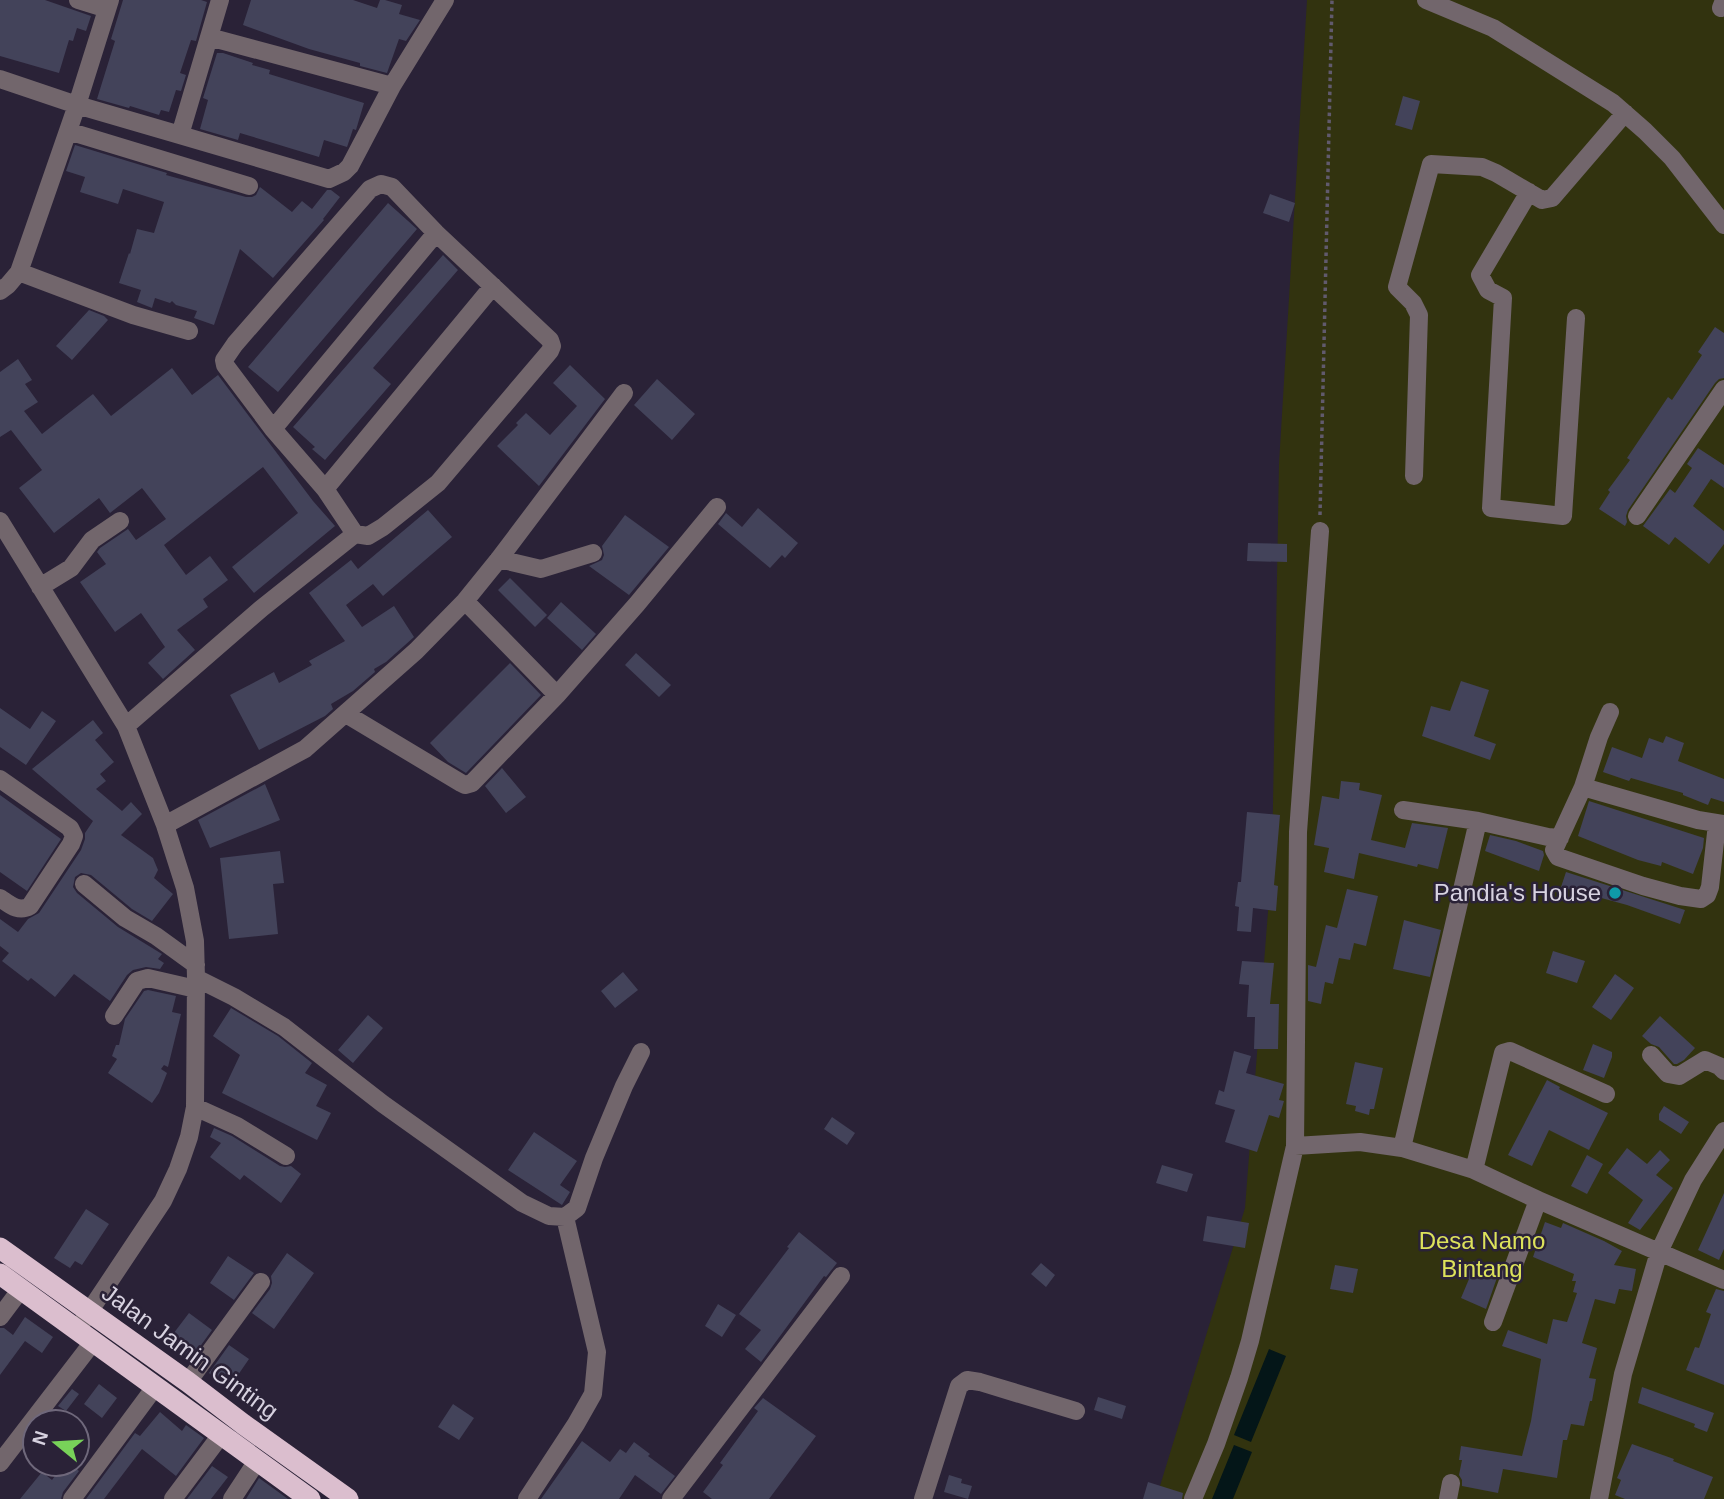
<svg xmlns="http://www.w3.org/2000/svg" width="1724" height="1499" font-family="Helvetica,sans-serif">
  <rect width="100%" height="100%" fill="#2a2237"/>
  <path fill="#32330f" d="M1307,0h417v1499h-568l89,-291 27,-348 7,-396z"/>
  <path fill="#041618" d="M1269,1349l17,7 -35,86 -17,-7z
    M1234,1445l18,7 -19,47h-21z"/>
  <path fill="#43435a" d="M0,0h45l46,16 -5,15 -9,-3 -4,13 -4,-1 -10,33 -59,-17z
    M123,0h78l6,2 -11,39 -5,-1 -11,33 6,2 -5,16 -5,-1 -7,22 -8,-2 -2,5 -29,-9 -1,2 -32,-9 18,-58 -4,-2z
    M251,0h102l24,8 3,-8h5l17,5 -3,9 21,6 -14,21 -7,-2 -12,34 -27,-7v-3l-51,-14 -66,-24z
    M217,53h6l30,10 -1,2 18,5 -1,4 95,29 -8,27 -3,-1 -6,18 -23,-7 -5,17 -79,-24 -2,7 -38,-11 8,-29 -5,-2z
    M1403,96l17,5 -8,29 -17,-5z
    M75,145l92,28 -1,2 80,22h6l4,-2 4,-8 32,25 10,-11 10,8 15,-19h4l9,7 -17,22 1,1 -51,58 -33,-29 -26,76 -20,-7 3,-7 -21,-6 -4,-4 -2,2 -15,-5 -3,10 -15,-6 4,-12 -22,-7 10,-30 1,1 7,-25 17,4 10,-31 -41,-13 -5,15 -38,-12 5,-15 -19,-6z
    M1270,194l25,9 -6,19 -26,-9z
    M388,203l29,26 -139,163 -30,-25z
    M443,255l15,15 -85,98 18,16 -66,76 -13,-11 3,-2 -22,-20z
    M89,310l15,6 4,4 -36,40 -16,-14z
    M1715,327l9,6v45l-5,1 -4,4 -87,127 -2,6 1,6 -2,4 -26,-17 11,-17 -2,-2 22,-30 -3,-2 41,-61 4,3 30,-45 -4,-3z
    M18,359l14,21 -7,4 13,18 -14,9 18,23 51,-40 18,22 61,-48 20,27 26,-20 95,126 22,25 -81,67 -22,-26 66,-54 -35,-46 -99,78 22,30 24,-19 18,24 -25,19 5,8 -31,23 18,20 -32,29 -15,-16 17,-16 -24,-34 -26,19 -35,-50 26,-18 -9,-12 3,-4 28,-19 8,11 30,-21 -24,-31 -32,25 -11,-15 -45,35 -35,-45 23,-18 -31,-40 -11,7v-65z
    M570,365l35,34 -66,87 -42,-40 21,-21 -2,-2 10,-10 24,22 27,-29 -24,-23z
    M657,379l38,35 -23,26 -38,-35z
    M1698,448l26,17v23l-13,-9 -18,27 31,25v13l-15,20 -34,-27 -6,8 -26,-19 27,-37 5,4 17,-25 -5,-4z
    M758,508l40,35 -13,15 -3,-3 -12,13 -52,-44 8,-11 16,14z
    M428,510l24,27 -69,59 -10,-12 -27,21 16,22 32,-21 20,31 -28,25 -12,7 1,3 -22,19 -22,13 2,5 -8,7 -66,34 -29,-55 44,-23 5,11 33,-18 -3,-4 36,-20 -36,-48 42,-33 7,9z
    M625,515l44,32 -40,48 -40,-29 13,-6 2,-5 -2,-9z
    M1248,543l39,1v18l-40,-1z
    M510,578l37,37 -12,12 -37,-37z
    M561,602l35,32 -14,16 -35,-32z
    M636,653l35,32 -12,12 -34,-32z
    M510,663l31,32 -75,78 -18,-11 -18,-19z
    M1461,681l28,9 -15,46 22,8 -6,16 -68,-24 9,-30 19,5z
    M0,708l30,21 12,-18 14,10 -30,44 -26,-18z
    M93,720l10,13 -8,7 19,22 -14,12 6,7 -10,8 26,22 9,-9 11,12 -21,21 32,23 5,12 -4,8 19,16 -21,27 -20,-12 -41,-34 -10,-2 -6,4 -2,10 4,6 41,34 44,27 -4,5 6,4 -4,6 -14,-2 -13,3 -6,5 -17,26 -36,-27 -19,23 -24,-19 -3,3 -26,-20 7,-8 -9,-7v-27l18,13 10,-13 11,-6 42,-63 4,-11v-6l8,-12 -61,-52z
    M1666,736l18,7 -6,18 46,18v23l-13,-4 -3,7 -25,-10v-2l-52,-15 -2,3 -26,-9 9,-25 30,11 7,-20 14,5z
    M502,768l24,29 -20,16 -21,-27z
    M1341,781l19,2 -1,7 23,5 -11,45 34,8 7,-25 36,5 -10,41 -20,-5 -1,3 -58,-14 -5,26 -30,-7 5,-24 -15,-3 8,-49 17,3z
    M265,784l15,36 -70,28 -12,-28z
    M0,795l61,44 -34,52 -27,-19z
    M1589,801l115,37 -1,10 -10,26 -31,-12 -1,4 -23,-6 -60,-24z
    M1247,812l33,3 -6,70 4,1 -2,25 -23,-3 -2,24 -14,-1 2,-24 -4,-1 3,-24h3z
    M1490,835l26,6 27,10 1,4 -5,16 -54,-20z
    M280,851l4,32 -11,1 5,50 -49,5 -9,-81z
    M1566,872l119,38 -5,14 -53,-19 -66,-18z
    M1347,889l31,7 -12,50 -12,-3 -4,17 -11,-2 -6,26 -8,-2 -4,22 -13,-3v-36l8,2 10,-42 11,3z
    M1404,920l37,10 -11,47 -37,-8z
    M1553,951l32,10 -8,22 -31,-10z
    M1242,961l32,2 -4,41h9l-1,45h-24l1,-32h-8l2,-32 -10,-1z
    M623,972l15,18 -23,18 -14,-17z
    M1615,974l19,14 -23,32 -19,-13z
    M148,990l28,6 -4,16 9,2 -13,53 -4,-2 -3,4 6,4 -8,20 -7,10 -44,-30 9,-14 -5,-3 4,-11h3l6,-26 19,-28z
    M231,1008l47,28 34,27 -7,10 22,12 -11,21 15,7 -14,27 -95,-47 18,-38 -27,-19z
    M368,1015l15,13 -30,35 -15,-13z
    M1660,1016l35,32 -11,12 -7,4h-3l-15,-17 -8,-3 -9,-8z
    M1593,1044l19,8v5l-8,21 -21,-8z
    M1234,1051l17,5 -5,17 38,11 -5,16 5,1 -5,17 -10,-3 -12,37 -32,-10 10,-32 -20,-6 4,-14 5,2z
    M1355,1062l28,6 -9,41h-4l-1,6 -14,-4 1,-5 -10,-2z
    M1547,1080l13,7 -1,2 49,24 -19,37 -40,-20 -17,36 -24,-11z
    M1664,1106l25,16 -8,12 -22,-14v-6z
    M832,1117l23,16 -8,12 -23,-16z
    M214,1128l18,8 48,30 5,1 6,-1 10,8 -20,29 -37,-28 -4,5 -30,-23 11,-14 -11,-6z
    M534,1132l43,29 -17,24 10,7 -8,13 -54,-35z
    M1627,1148l20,16 13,-14 10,10 -14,15 17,13 -33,42 -12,-7 15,-23 -35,-27z
    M1587,1155l16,9 -16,30 -16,-8z
    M1162,1165l31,9 -6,18 -31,-9z
    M1724,1193v56l-5,11 -21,-10z
    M86,1209l23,15 -27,41 -7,-4 -5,7 -16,-10z
    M1207,1216l42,7 -4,25 -42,-7z
    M1545,1222l16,6 2,-5 41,18 18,10 -8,14 22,4 -4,22 -13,-2 -4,15 -20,-5 -13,44 15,5 -8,30 7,1 -4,22h-2l-6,25 -13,-2 -4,16h-4l-6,38 -54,-9 -5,24 -36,-7v-6l-3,-5 3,-15h-3l2,-14 61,10 9,-35 10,-62 -39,-13 6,-16 39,14 6,-25 14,3 10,-29 -4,-1 3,-11h-4l2,-7 -41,-17z
    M799,1232l38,31 -11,14 -2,-1 -63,86 -16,-13 16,-19 -22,-16 50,-66 -2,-1z
    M287,1253l27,20 -40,56 -22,-16 18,-24 2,-6 -1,-7z
    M228,1256l26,17 -20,27 -24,-17z
    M1473,1261l26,11 -13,37 -25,-11 8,-19 -3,-1z
    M1041,1263l14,12 -9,12 -15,-13z
    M1335,1265l23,4 -5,24 -23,-4z
    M1716,1289l8,2v94l-38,-15 9,-23 4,1 12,-34 -5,-2z
    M718,1304l18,11 -14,22 -17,-11z
    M189,1313l23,17 -21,29 -24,-17z
    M25,1317l28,20 -11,16 -17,-12 -25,34v-47h4l9,7z
    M229,1345l20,14 -20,29 -20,-15z
    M99,1384l18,14 -15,20 -18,-14z
    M1642,1387l72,26 -7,19 -13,-5 1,-3 -57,-21z
    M72,1389l7,5 -13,17 -8,-5z
    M1098,1397l28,9 -4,13 -28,-9z
    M763,1398l53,38 -47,63h-57l-9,-7 20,-27 -3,-2 38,-52 -4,-3z
    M453,1404l21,14 -15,22 -21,-13z
    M160,1412l22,19 4,-6 18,13 -28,38 -34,-27 -38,50h-18l49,-66 5,3z
    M582,1441l28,21 10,-13 6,4 8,-11 16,12 -2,2 27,20 -14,18 -26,-19 -16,24h-78z
    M1632,1444l42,15 -1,2 40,16 -9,22h-79l-10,-4 6,-15 -4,-2z
    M64,1464h6l9,7 -16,21 -2,7h-41l22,-27 10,8z
    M212,1466l16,11 -17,22h-24z
    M949,1475l13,4 -1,4 11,3 -4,13 -24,-7z
    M259,1478l29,21h-42z
    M1148,1482l35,11 -1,6h-39z"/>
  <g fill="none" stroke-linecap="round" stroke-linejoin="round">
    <path stroke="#615a6d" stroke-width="3.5" stroke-dasharray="3.5 3.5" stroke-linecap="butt" d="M1320,515l12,-515"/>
    <path stroke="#72666c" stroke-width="18" d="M78,0l29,9
      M1426,0l67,28 120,75 32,28 27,27 52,67
      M1721,8l3,-8
      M209,37l183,49
      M0,79l77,26 103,30 40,-135
      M68,131l181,55
      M180,135l149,44 15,-7 6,-6 42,-80 53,-86
      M1529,192l-49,83 8,15 15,8 -12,210 72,8 13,-198
      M19,272l114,43 56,16
      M0,291l8,-6 11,-13 58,-167 33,-105
      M273,429l163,-196
      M1414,476l5,-161 -6,-12 -16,-16 34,-123 51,3 14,6 46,27 10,-2 73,-85
      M325,489l168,-203
      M1637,516l87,-127
      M0,521l126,205 39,99 20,63 10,53 1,37 -1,129 -6,30 -11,32 -15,32 -86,129
      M499,559l42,10 52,-16
      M40,587l31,-19 21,-28 28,-19
      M465,601l92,94
      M1610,712l-11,25 -16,50 -29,63 4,7 85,29 37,10 21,3 6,-4 3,-8 7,-63
      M346,714l115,69 4,2 7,-2 85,-88 80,-91 80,-97
      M126,726l136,-118 93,-74 -30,-45 -52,-60 -48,-64 -1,-5 11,-16 135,-155 11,-5 11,3 44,46 114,107 2,6 -2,5 -112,132 -55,44 -15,9 -13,-2
      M0,779l70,49 4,8 -3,8 -41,62c-12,7 -21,-2 -30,-8
      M1583,787l115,33 26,4
      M1403,810l75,11
      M165,825l140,-76 111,-98 49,-50 34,-42 125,-166
      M84,884l41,34 31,18 40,29
      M196,978l38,19 50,30 99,77 139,99 27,13 16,1 12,-9 17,-50 30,-72 17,-34
      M114,1016l23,-35 11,-3 48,11
      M1651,1055l17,19 11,2 26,-16 14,6 5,5
      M195,1107l42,19 49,30
      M1295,1146l65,-4 42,6 72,22 64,30 186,80
      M1402,1148l76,-327 70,16 12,1
      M1474,1170l29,-117 7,-2 96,43
      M0,1317l21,-28
      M1493,1322l45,-122
      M188,1382l73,-100
      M0,1463l93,-121
      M72,1499l83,-112
      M173,1499l48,-64
      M232,1499l25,-38
      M527,1499l49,-75 17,-30 4,-42 -32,-135
      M671,1499l170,-223
      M923,1499l36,-113 8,-6 13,2 96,29
      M1193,1499l23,-55 23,-66 11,-37 45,-195 3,-314 22,-301
      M1448,1499l3,-16
      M1599,1499l24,-125 36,-122 34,-72 31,-49"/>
    <path stroke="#dbbece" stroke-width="21" d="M0,1248l188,134 55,42 105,75
      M0,1274l310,225"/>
  </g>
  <circle fill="#0f9aa8" stroke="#2a2237" stroke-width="2.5" cx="1615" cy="893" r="7"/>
  <g text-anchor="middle" stroke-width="5" stroke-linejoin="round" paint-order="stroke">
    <g font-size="24" fill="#d7d2e0" stroke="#2a2237" text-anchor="end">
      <text x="1601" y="901">Pandia's House</text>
    </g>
    <g font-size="24" fill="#dde25b" stroke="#2a2237">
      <text x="1482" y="1249">Desa Namo<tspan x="1482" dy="28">Bintang</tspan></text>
    </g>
    <g font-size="24" fill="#d7d2e0" stroke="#2a2237">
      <text transform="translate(190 1352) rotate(36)" y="8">Jalan Jamin Ginting</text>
    </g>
  </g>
  <g transform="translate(56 1443) rotate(288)"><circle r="33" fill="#2a2237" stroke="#6f687b" stroke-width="2"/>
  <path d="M0-5L12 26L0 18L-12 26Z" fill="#78d259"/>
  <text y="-10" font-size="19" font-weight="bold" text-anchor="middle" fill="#d7d2e0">N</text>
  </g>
</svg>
